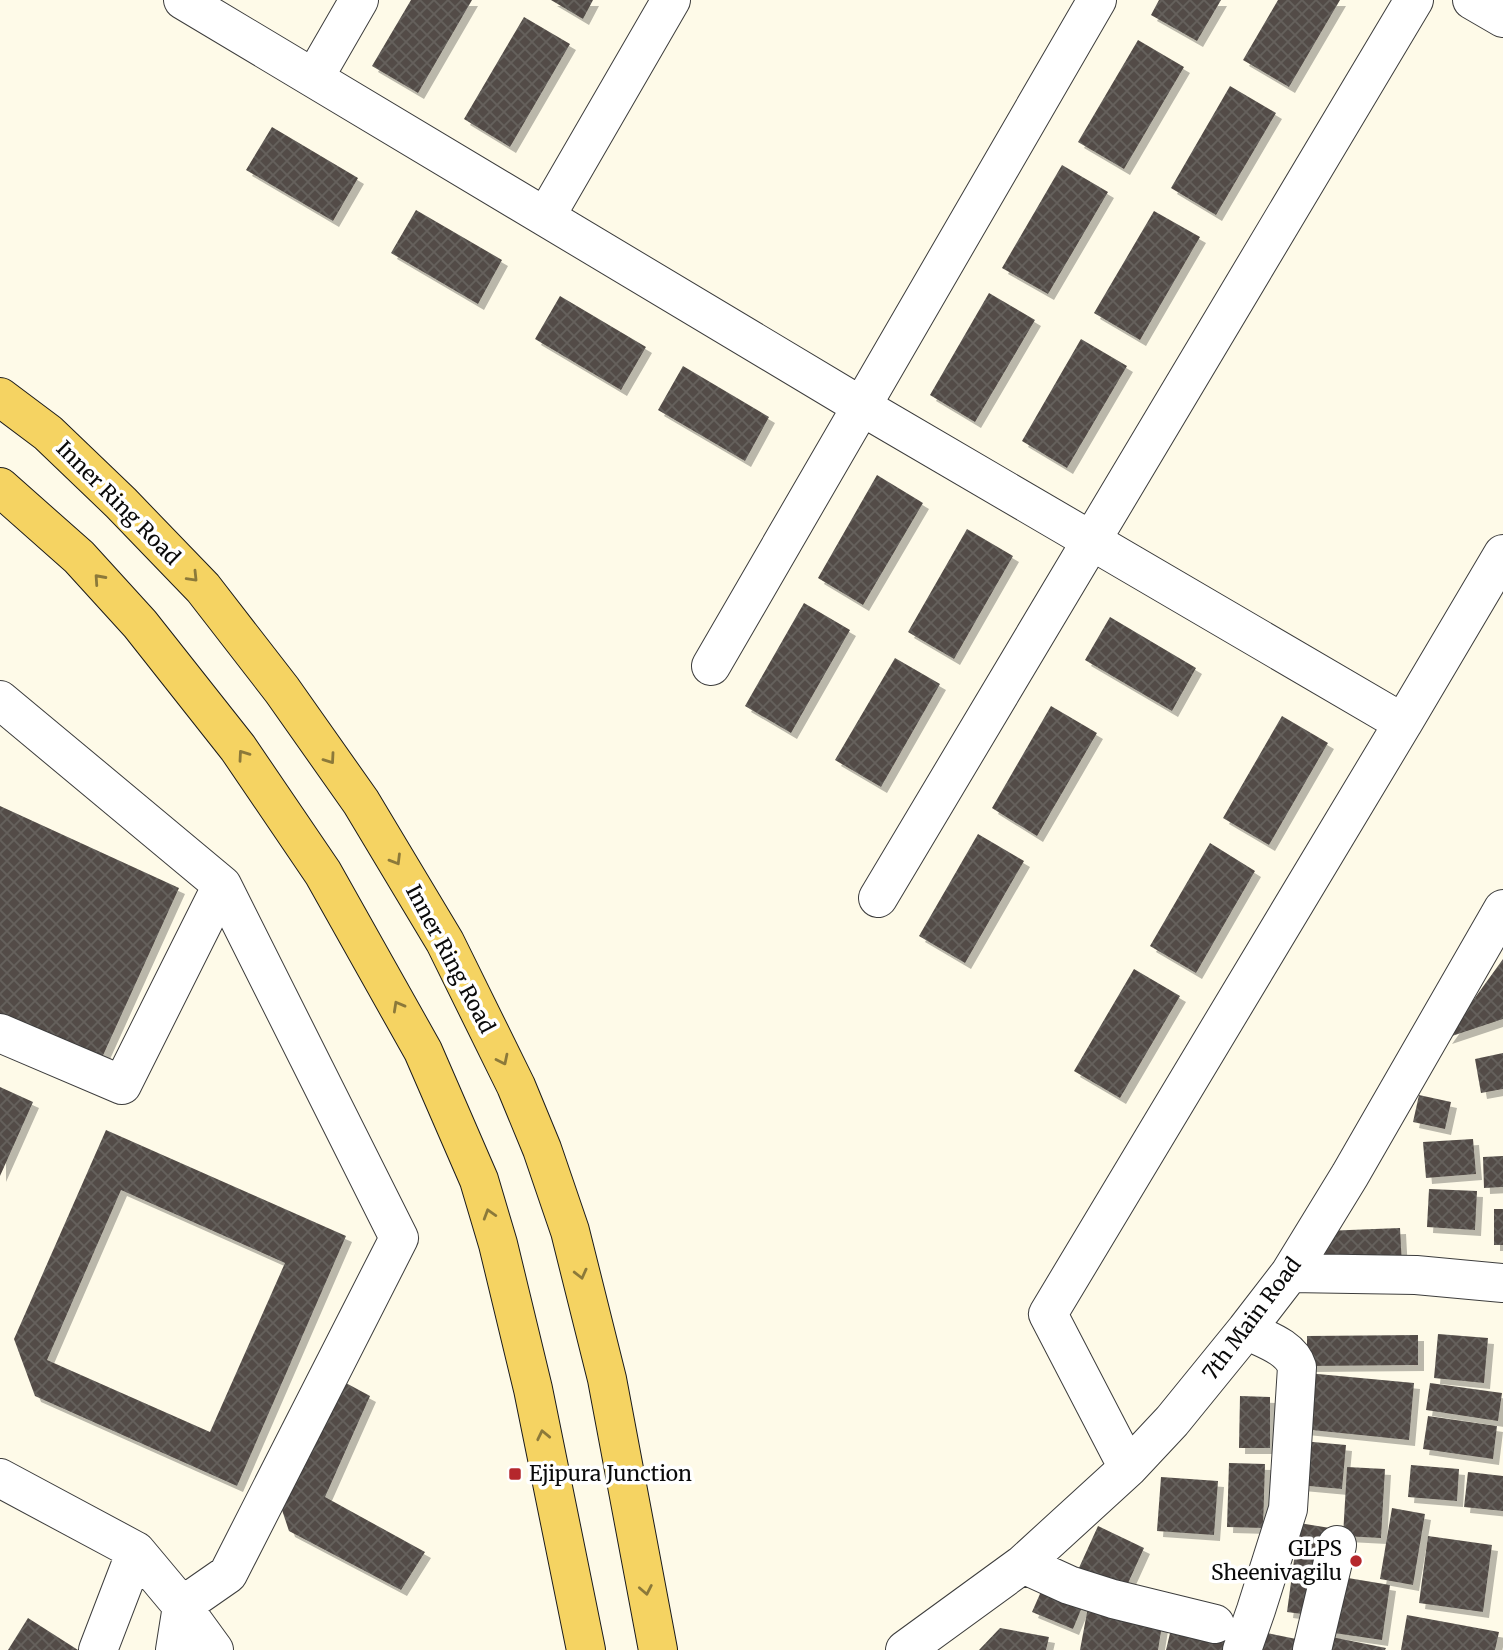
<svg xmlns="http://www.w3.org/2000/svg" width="1503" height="1650" font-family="Merriweather,serif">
  <defs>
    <pattern id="building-cross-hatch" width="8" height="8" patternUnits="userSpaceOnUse" patternTransform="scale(1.75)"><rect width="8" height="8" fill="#524c47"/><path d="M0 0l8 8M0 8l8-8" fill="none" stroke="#66615d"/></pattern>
    <filter id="shadow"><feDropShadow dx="6" dy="6" stdDeviation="0" flood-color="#0004"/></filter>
  </defs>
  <rect width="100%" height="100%" fill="#fefae8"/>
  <path fill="url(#building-cross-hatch)" fill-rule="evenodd" filter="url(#shadow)" d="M411,0h61l-54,93 -46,-27z
    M551,0h42l-10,19z
    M1159,0h62l-24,41 -46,-26z
    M1278,0h62l-51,87 -46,-27z
    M524,17l46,27 -60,103 -46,-28z
    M1138,40l46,27 -60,102 -46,-27z
    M1230,86l46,27 -60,102 -45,-27z
    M272,127l86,51 -25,43 -87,-51z
    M1062,165l46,27 -60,102 -46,-26z
    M416,210l86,50 -24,44 -87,-51z
    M1154,211l46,26 -60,103 -46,-27z
    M989,293l46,27 -60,102 -45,-27z
    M560,296l86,51 -25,43 -86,-51z
    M1081,339l46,27 -60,102 -45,-27z
    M683,366l86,51 -24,44 -87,-51z
    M877,475l46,28 -60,102 -45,-27z
    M967,529l46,27 -59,103 -46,-27z
    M804,603l46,27 -59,103 -46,-27z
    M1110,617l86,51 -24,43 -87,-51z
    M895,658l45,26 -59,103 -46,-27z
    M1051,706l46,27 -60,103 -45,-28z
    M1282,716l46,27 -59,102 -46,-27z
    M0,806l179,82 -79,174 -100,-46z
    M978,834l46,27 -59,102 -46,-27z
    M1210,843l45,28 -59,102 -46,-27z
    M1503,959v60l-57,19z
    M1134,969l46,27 -60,102 -46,-27z
    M1503,1053v36l-22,4 -6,-34z
    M0,1087l33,15 -33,74z
    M1419,1095l32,7 -6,27 -32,-7z
    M106,1130l240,106 -109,250 -202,-90 -21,-57zM121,1190l164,73 -75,169 -163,-72z
    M1473,1139l3,35 -50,4 -3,-36z
    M1503,1156v31l-19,1 -1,-31z
    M1429,1189l48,2 -2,39 -48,-3z
    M1494,1209h9v36h-9z
    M1400,1228l2,37 -76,3 -2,-37z
    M1438,1334l50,4 -4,45 -50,-5z
    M1418,1335v30l-111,1v-30z
    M1307,1373l107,10 -5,57 -107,-11z
    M333,1376l37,20 -45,101 100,55 -24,38 -112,-59 -12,-36z
    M1430,1383l72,10 -4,28 -72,-11z
    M1240,1396l30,1v51h-31z
    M1428,1416l69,10 -4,33 -70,-10z
    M1302,1441l44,4 -4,44 -44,-4z
    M1229,1463l36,1 -2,64 -36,-1z
    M1411,1465l48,4 -2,32 -49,-4z
    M1347,1467l38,2 -4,69 -38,-2z
    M1468,1472l35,4v35l-39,-4z
    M1161,1477l57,4 -4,54 -57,-4z
    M1392,1508l33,6 -12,71 -33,-6z
    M1299,1523l31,5 -13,88 -30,-4z
    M1098,1526l46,22 -20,44 -46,-22z
    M1428,1536l64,9 -9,67 -64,-9z
    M1336,1576l54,9 -8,55 -55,-8z
    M1047,1578l40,17 -14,34 -41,-17z
    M1088,1607l75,12 -5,31h-78z
    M1407,1615l92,17 -4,18h-94z
    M28,1618l50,32h-70z
    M1172,1625l59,15 -2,10h-63z
    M1000,1628l49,9 -3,13h-67z
    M1262,1632l44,9 -2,9h-46z
    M1322,1635l64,13 -1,2h-66z"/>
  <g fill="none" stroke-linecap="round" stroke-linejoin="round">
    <defs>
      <path id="minor" d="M183,0l678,406 542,317 -355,591 80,154
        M1472,0l31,18
        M314,78l45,-78
        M546,216l125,-216
        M711,666l386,-666
        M0,700l222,185 -100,200 -122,-52
        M1403,723l100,-169
        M878,898l536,-898
        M1290,1273l126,2 87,8
        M0,1478l136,73 46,55 32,44
        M1023,1564l46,21 44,14 102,25
        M98,1650l38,-99
        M175,1650l7,-44 46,-32 171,-336 -177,-353
        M905,1650l118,-86 105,-96 44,-47 74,-91 44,-57 60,-98 153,-266
        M1242,1650l14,-40 32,-101 9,-142c-6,-20 -33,-28 -51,-37
        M1312,1650l25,-105"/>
      <path id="major" d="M0,397l48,36 73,70 82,85 79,102 79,112 84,140 71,144 26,63 28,82 37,148 51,271
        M0,487l79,70 61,67 98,124 85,125 100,178 56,129 19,64 35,145 53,261"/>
    </defs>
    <use href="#minor" stroke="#3d3d3d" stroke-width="40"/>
    <use href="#major" stroke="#1b1b1b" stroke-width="40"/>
    <use href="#minor" stroke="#fff" stroke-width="38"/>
    <use href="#major" stroke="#f5d362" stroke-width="38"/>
  </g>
  <defs><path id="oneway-chevron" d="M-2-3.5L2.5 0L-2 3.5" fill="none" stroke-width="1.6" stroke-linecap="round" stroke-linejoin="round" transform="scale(1.75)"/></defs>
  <g stroke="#8b793a">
    <use href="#oneway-chevron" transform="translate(193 577) rotate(46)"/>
    <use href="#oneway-chevron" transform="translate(99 579) rotate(-132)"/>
    <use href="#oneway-chevron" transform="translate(243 755) rotate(-125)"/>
    <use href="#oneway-chevron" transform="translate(330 759) rotate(55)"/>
    <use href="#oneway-chevron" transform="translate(396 860) rotate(59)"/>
    <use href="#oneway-chevron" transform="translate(398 1006) rotate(-119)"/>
    <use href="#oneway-chevron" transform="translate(503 1060) rotate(64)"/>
    <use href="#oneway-chevron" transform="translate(489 1214) rotate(-107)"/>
    <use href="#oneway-chevron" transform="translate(581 1274) rotate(76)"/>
    <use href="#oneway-chevron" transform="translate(543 1435) rotate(-102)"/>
    <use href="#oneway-chevron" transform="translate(646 1590) rotate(79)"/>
  </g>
  <g fill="#b5272c" stroke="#fff" stroke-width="2.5">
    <rect x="508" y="1467" width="14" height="14" rx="3.5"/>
    <circle cx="1356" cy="1561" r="7"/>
  </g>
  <g text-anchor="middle" stroke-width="7" stroke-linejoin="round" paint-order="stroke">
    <g font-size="21" fill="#0a0a0a" stroke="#fff">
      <text transform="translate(118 503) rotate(45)" y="7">Inner Ring Road</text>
      <text transform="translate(450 959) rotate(62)" y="7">Inner Ring Road</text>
      <text transform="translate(1252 1319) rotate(-53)" y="7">7th Main Road</text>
    </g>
    <g font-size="21" fill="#0a0a0a" stroke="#fff" text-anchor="start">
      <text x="529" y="1481">Ejipura Junction</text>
      <text x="1342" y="1556" text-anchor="end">GLPS<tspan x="1342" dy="24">Sheenivagilu</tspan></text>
    </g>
  </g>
</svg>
